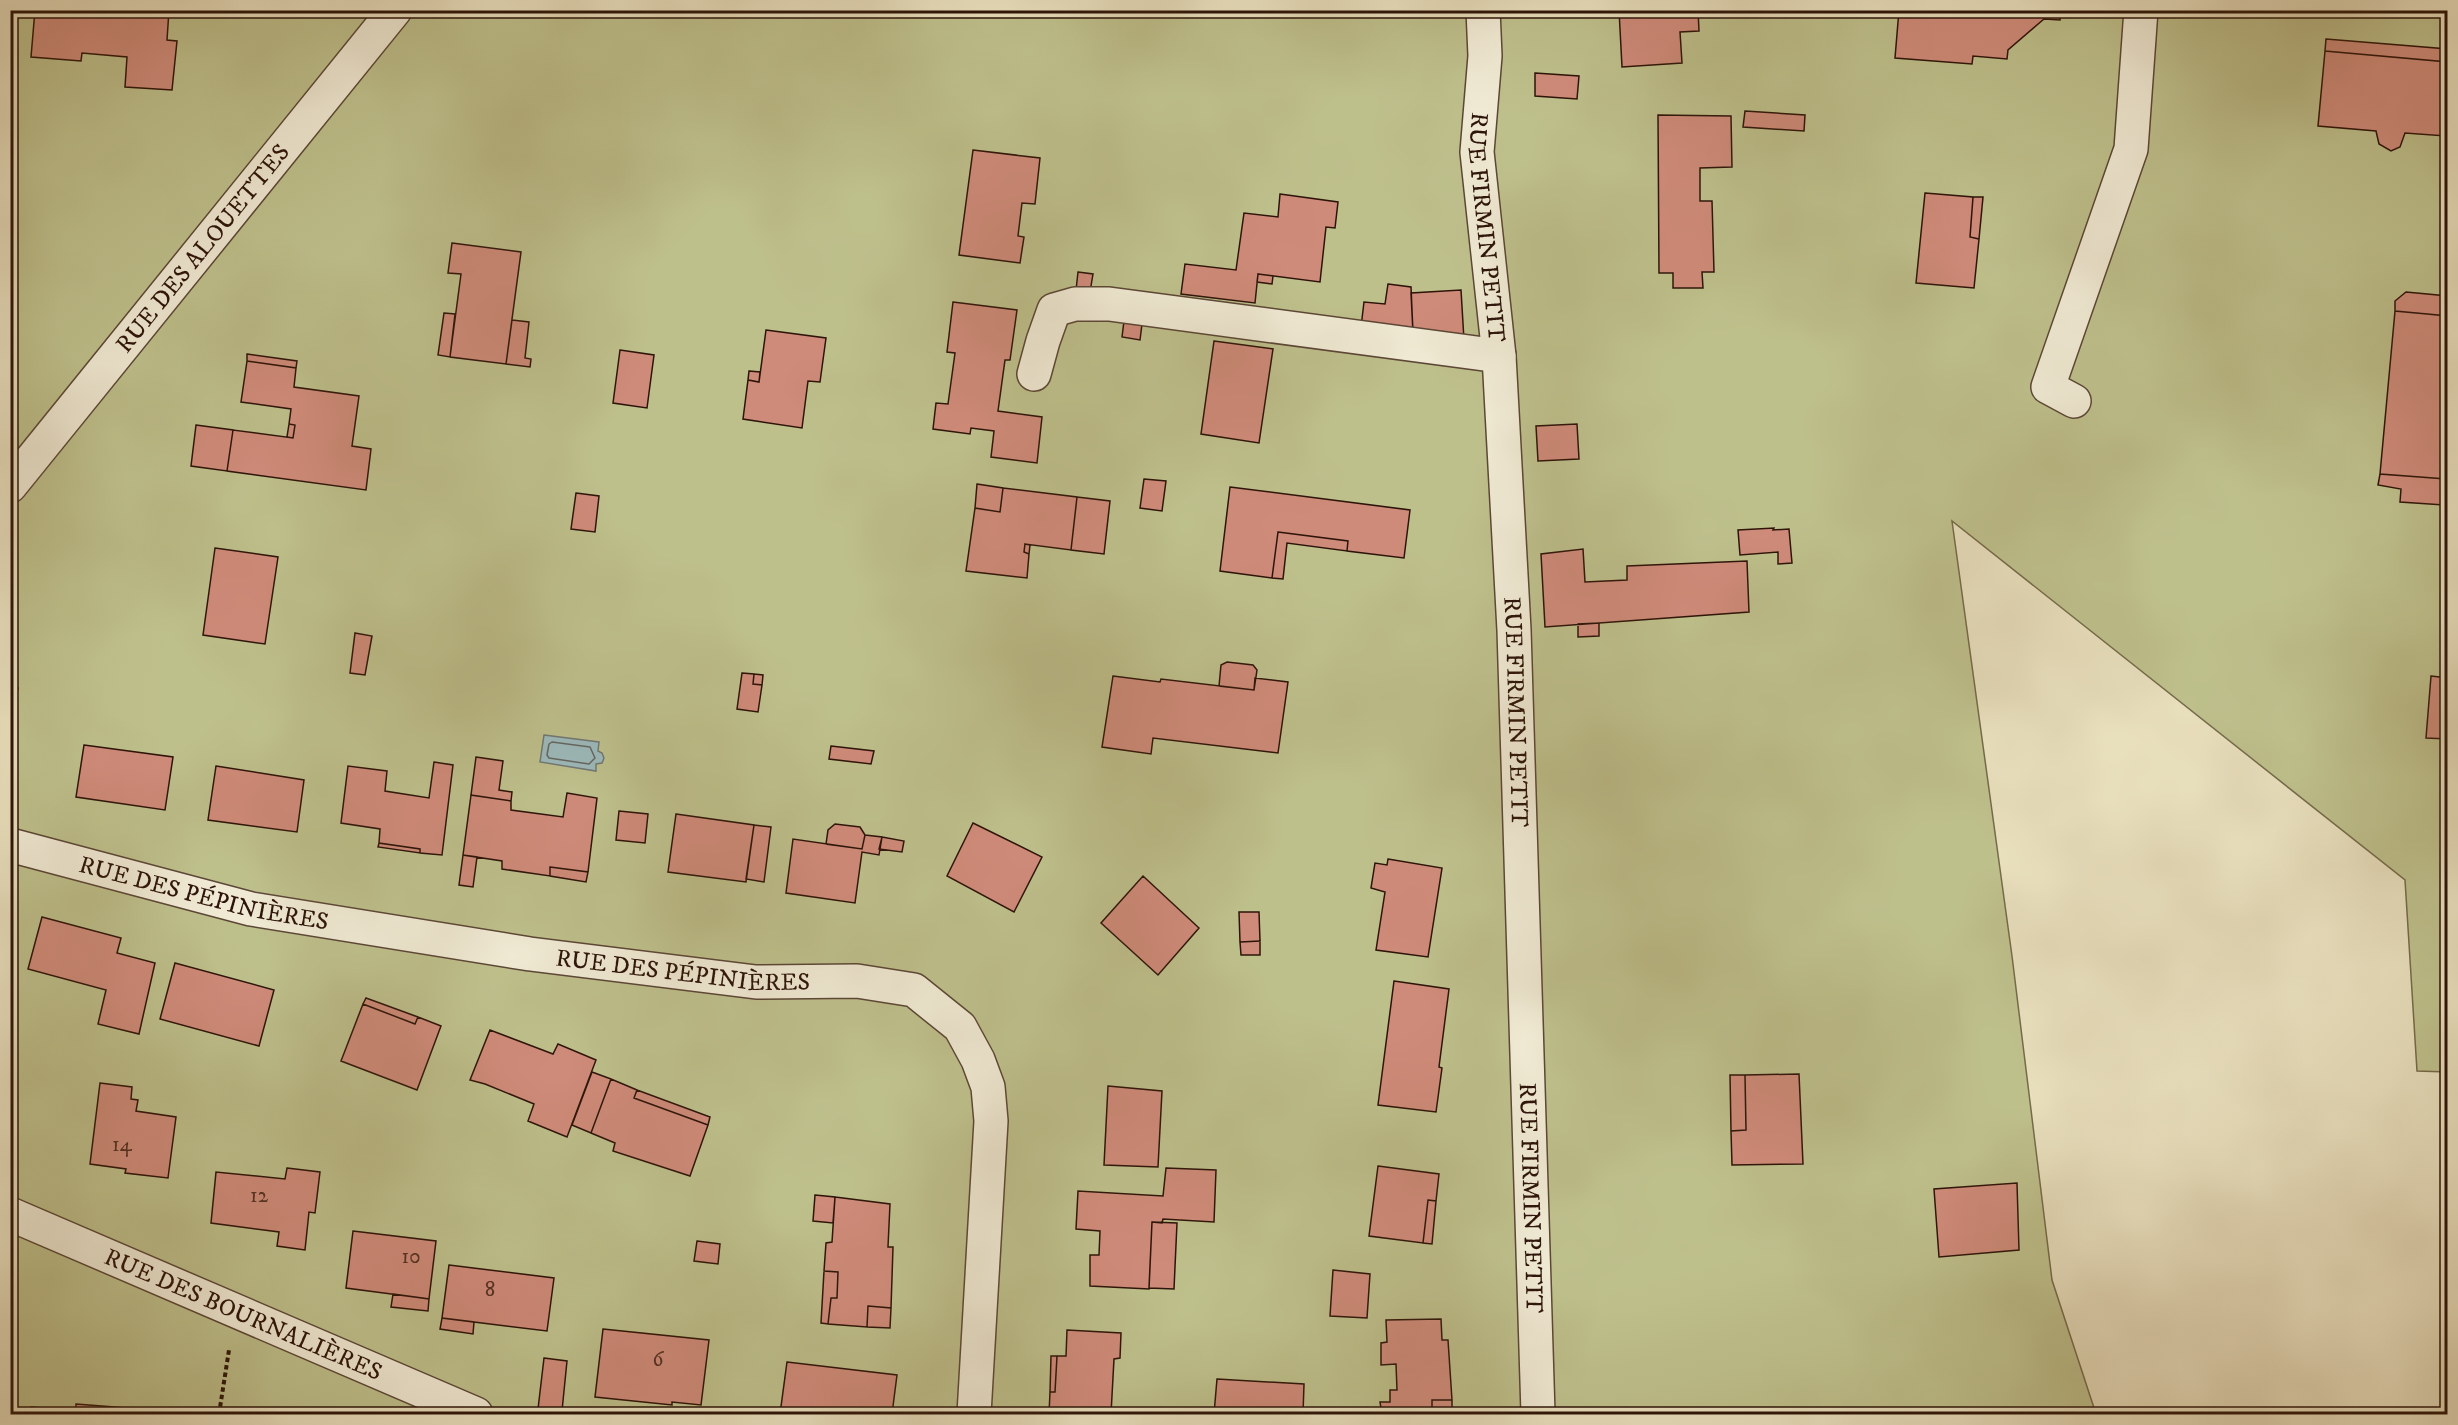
<svg xmlns="http://www.w3.org/2000/svg" width="2458" height="1425" font-family="'IM FELL DW Pica',serif">
  <rect width="100%" height="100%" fill="#e8dfbd"/>
  <filter id="stains"><feTurbulence type="fractalNoise" baseFrequency=".00333" numOctaves="4"/><feColorMatrix values="0 0 0 0 .2 0 0 0 0 .09 0 0 0 0 .02 0 0 0 .5 -.17"/></filter>
  <radialGradient id="worn" r=".72"><stop offset=".6" stop-color="#630" stop-opacity="0"/><stop offset="1" stop-color="#630" stop-opacity=".3"/></radialGradient>
  <path fill="#bec08c" stroke="#766a4a" stroke-width="1.5" d="M10,11h2437v1061l-30,-1 -12,-191 -453,-359 60,435 40,324 44,134h-2085z"/>
  <path fill="#9cbabc" stroke="#707874" stroke-width="1.5" d="M544,735l55,7 -1,9 4,2 2,5 -2,5 -6,1v7l-56,-9z"/>
  <g fill="none" stroke-linecap="round" stroke-linejoin="round">
    <path stroke="#646762" stroke-width="1.5" d="M552,742l38,5 5,11 -6,6 -40,-6 -2,-3 2,-11z"/>
  </g>
  <path fill="#cf8b7a" stroke="#2d1409" stroke-width="1.5" d="M35,10h49v4l20,1v-5h65l-2,30 10,1 -5,49 -47,-3 2,-30 -45,-4 -1,8 -50,-4z
    M1619,10h79l1,21 -19,1 2,31 -60,4z
    M1899,10l95,3 3,-3h64l-1,10 -16,-1 -36,31 -1,9 -34,-3 -1,8 -77,-6z
    M2326,39l122,10 -1,13 -122,-11z
    M2325,51l123,11 -2,74 -41,-3 -5,14 -9,4 -12,-7 -3,-13 -58,-5z
    M1535,73l44,3 -2,23 -42,-3z
    M1745,111l60,4 -1,16 -61,-4z
    M1658,115l73,1 1,51 -32,1v33h12l2,71h-12l1,16h-30v-15h-14z
    M973,150l67,8 -5,46 -13,-1 -4,33 6,1 -4,26 -61,-8z
    M1925,193l48,4 -3,40 9,2 -5,49 -58,-5z
    M1280,194l58,8 -3,26 -9,-1 -6,55 -62,-8 -3,29 -74,-9 4,-30 51,6 8,-57 34,4z
    M1973,197h10l-4,42 -9,-2z
    M452,243l69,9 -15,112 -56,-7 11,-83 -13,-1z
    M1078,272l15,2 -3,18 -14,-2z
    M1258,274l15,2 -1,8 -15,-2z
    M1388,284l23,3 2,46 -52,-6 3,-25 21,2z
    M1461,290l3,50 -51,-7 -2,-40z
    M2406,292l42,4v20l-53,-5v-10z
    M953,302l64,8 -7,50h-5l-7,51 44,6 -5,46 -46,-6 3,-26 -23,-3 -1,6 -37,-5 3,-26 12,1 7,-51 -8,-1z
    M2395,311l53,5 -2,163 -66,-5z
    M444,313l11,1 -5,43 -12,-2z
    M512,320l17,2 -4,36 6,1 -1,8 -24,-3z
    M1124,321l18,3 -2,16 -18,-3z
    M766,330l60,8 -6,44 -12,-1 -6,47 -59,-9 5,-39 11,2z
    M1214,341l59,8 -14,94 -58,-9z
    M620,350l34,5 -7,53 -34,-5z
    M247,354l50,7 -1,7 -49,-7z
    M247,361l49,7 -2,19 65,9 -7,50 19,3 -5,41 -139,-19 6,-41 60,8 2,-13 -6,-1 2,-15 -50,-7z
    M749,371l11,1 -1,10 -11,-2z
    M289,424l6,1 -2,13 -6,-1z
    M1577,424l2,35 -41,2 -2,-35z
    M196,425l37,5 -6,41 -36,-5z
    M2380,474l66,5 -2,26 -44,-3 1,-13 -23,-4z
    M1144,479l22,2 -4,30 -22,-3z
    M977,484l26,4 -3,24 -25,-4z
    M1230,487l180,23 -6,48 -57,-7 1,-10 -70,-9 -6,46 -52,-7z
    M1003,488l74,9 -6,53 -46,-6 -1,8 5,2 -2,24 -61,-7 9,-63 25,4z
    M576,493l23,3 -4,36 -24,-3z
    M1077,497l33,4 -6,53 -33,-4z
    M1774,528l-1,2 16,-1 3,34 -14,1v-12l-38,3 -2,-25z
    M1278,532l70,9 -1,10 -60,-8 -4,36 -11,-1z
    M1025,544l5,1 -1,9 -5,-2z
    M215,548l63,9 -13,87 -62,-9z
    M1583,549l2,33 42,-2v-14l120,-5 2,51 -204,15 -4,-73z
    M1599,623v13l-21,1v-13z
    M355,633l17,3 -7,39 -15,-2z
    M1227,662l26,3 4,5 -3,20 -35,-4 2,-21z
    M742,673l12,1 -1,10 9,1 -4,27 -21,-3z
    M754,674l9,1 -1,10 -9,-1z
    M1113,676l47,6 1,-3 93,11 1,-12 33,4 -10,71 -125,-15 -2,16 -49,-7z
    M2431,676l17,2v61l-22,-1z
    M10,686l8,2 -8,28z
    M84,745l89,12 -8,53 -89,-13z
    M831,746l43,5 -3,13 -42,-5z
    M476,757l27,4 -4,29 13,2 -1,9 -40,-6z
    M434,762l19,3 -11,90 -22,-2v-4l-41,-6 1,-14 -39,-6 7,-57 39,5 -2,20 44,7z
    M216,766l88,14 -7,52 -89,-12z
    M567,793l30,5 -9,74 -38,-5v9l-48,-7v-8l-39,-6 8,-60 40,6v9l52,7z
    M619,811l29,3 -3,29 -29,-3z
    M676,814l78,11 -8,57 -78,-10z
    M973,823l69,34 -28,55 -67,-36z
    M835,824l25,3 5,8 -3,14 -36,-5 2,-14z
    M754,825l17,2 -7,55 -18,-3z
    M865,835l17,2 -3,18 -17,-3 -7,51 -69,-10 7,-54 69,10z
    M882,837l22,4 -2,11 -23,-3z
    M379,843l41,6v4l-42,-6z
    M463,855l14,2 -4,30 -14,-2z
    M1388,859l54,9 -14,89 -52,-7 9,-58 -14,-4 4,-25 12,2z
    M550,867l38,5 -2,10 -36,-6z
    M1143,876l56,52 -41,47 -57,-52z
    M1239,912h20l1,29 -20,1z
    M42,917l79,21 -4,15 38,10 -16,71 -41,-10 8,-34 -78,-21z
    M1260,941v14h-19l-1,-13z
    M175,963l99,27 -15,56 -99,-27z
    M1394,981l55,8 -10,78 3,1 -6,44 -58,-7z
    M366,998l52,19 -3,7 -52,-20z
    M363,1004l52,20 3,-7 23,9 -24,64 -76,-29z
    M490,1030l63,24 5,-10 38,16 -29,77 -39,-16 6,-17 -49,-20 -15,-4z
    M592,1072l19,7 -20,54 -19,-8z
    M1799,1074l4,90 -71,1 -1,-34 15,-1 -1,-55z
    M1730,1075h15l1,55 -15,1z
    M611,1079l26,11 -3,8 74,27 -18,51 -77,-25 2,-8 -24,-10z
    M100,1083l32,4 -1,12 7,1 -2,11 40,6 -8,61 -43,-5 1,-4 -36,-5z
    M1108,1086l54,5 -4,76 -54,-2z
    M637,1090l73,27 -2,8 -74,-27z
    M1378,1166l61,8 -3,27 -8,-1 -5,43 -54,-7z
    M287,1168l33,4 -5,41 -6,-1 -4,38 -28,-4 2,-14 -68,-9 5,-51 69,7z
    M1166,1168l50,2 -2,52 -51,-3 -1,4 -10,-1 -3,67 -59,-3v-31h9l1,-24 -24,-2 2,-38 85,5z
    M2017,1183l2,67 -80,7 -5,-68z
    M815,1195l20,2 -2,26 -20,-2z
    M835,1197l55,7 -2,43h5l-2,61 -23,-2 -1,21 -39,-3 3,-26h6l1,-26 -14,-1 2,-28 6,-1z
    M1428,1200l8,1 -4,43 -9,-1z
    M1152,1222l25,1 -3,66 -25,-1z
    M353,1231l83,10 -7,58 -83,-11z
    M697,1241l23,3 -2,20 -24,-3z
    M449,1265l105,13 -7,53 -105,-13z
    M1333,1270l37,4 -3,44 -37,-2z
    M824,1271l14,1 -1,26h-6l-3,26 -7,-1z
    M393,1294l36,5 -1,12 -37,-4z
    M868,1306l23,2 -1,20 -23,-1z
    M442,1318l32,4 -1,12 -33,-5z
    M1441,1319l1,21h6l4,60h-20v14h-50l-2,-12h10v-12h7l-1,-26 -15,1v-22l6,-1 -1,-22z
    M603,1329l106,11 -8,65 -29,-3v3l-77,-8z
    M1067,1330l54,3 -1,25 -6,1 -3,55h-62l1,-22h5l2,-36h9z
    M1051,1356h6l-2,36h-5z
    M544,1358l23,3 -5,50 -24,-2z
    M787,1362l110,13 -5,39h-112z
    M1217,1379l87,5 -1,30h-89z
    M1432,1400h20v14h-20z
    M76,1404l38,3 -1,7 -37,-3z
    M31,1407l82,7 1,-7 39,3v4h-123z
    M153,1410l34,3 -1,1h-33z"/>
  <g fill="none" stroke-linecap="round" stroke-linejoin="round">
    <defs>
      <g id="minor">
        <path id="s1" d="M1483,10l2,46 -8,96 22,204 15,274 24,784"/>
        <path d="M1034,374l9,-33 11,-31 21,-6h34l390,52"/>
        <path d="M2074,401l-26,-14 83,-238 10,-139"/>
        <path id="s2" d="M10,486l385,-476"/>
        <path id="s3" d="M10,845l241,64 279,45 226,28 101,-1 57,9 46,37 18,33 10,27 3,34 -17,293"/>
        <path id="s4" d="M10,1214l466,200"/>
      </g>
    </defs>
    <use href="#minor" stroke="#5c4736" stroke-width="36"/>
    <path stroke="#2d1409" stroke-width="4" stroke-dasharray="4.5 3" stroke-linecap="butt" d="M219,1414l10,-64"/>
    <use href="#minor" stroke="#f0ead4" stroke-width="33"/>
  </g>
  <g text-anchor="middle" stroke-width="6" stroke-linejoin="round" paint-order="stroke">
    <g font-size="21" fill="#563225">
      <text x="122" y="1151">14</text>
      <text x="259" y="1202">12</text>
      <text x="411" y="1263">10</text>
      <text x="490" y="1296">8</text>
      <text x="658" y="1366">6</text>
    </g>
    <g font-size="24" fill="#2d1409" stroke="#f0ead4">
      <text dy="8" stroke="none"><textPath href="#s1" startOffset="218">RUE FIRMIN PETIT</textPath></text>
      <text dy="8" stroke="none"><textPath href="#s2" startOffset="306">RUE DES ALOUETTES</textPath></text>
      <text dy="8" stroke="none"><textPath href="#s1" startOffset="704">RUE FIRMIN PETIT</textPath></text>
      <text dy="8" stroke="none"><textPath href="#s3" startOffset="200">RUE DES PÉPINIÈRES</textPath></text>
      <text dy="8" stroke="none"><textPath href="#s3" startOffset="686">RUE DES PÉPINIÈRES</textPath></text>
      <text dy="8" stroke="none"><textPath href="#s1" startOffset="1190">RUE FIRMIN PETIT</textPath></text>
      <text dy="8" stroke="none"><textPath href="#s4" startOffset="254">RUE DES BOURNALIÈRES</textPath></text>
    </g>
  </g>
  <rect width="2458" height="1425" fill="none" stroke="#e8dfbd" stroke-width="36"/>
  <rect x="12" y="12" width="2434" height="1401" fill="none" stroke="#2d1409" stroke-width="3"/>
  <rect x="18" y="18" width="2422" height="1389" fill="none" stroke="#2d1409" stroke-width="1.5"/>
  <rect width="100%" height="100%" filter="url(#stains)"/>
  <rect width="100%" height="100%" fill="url(#worn)"/>
</svg>
